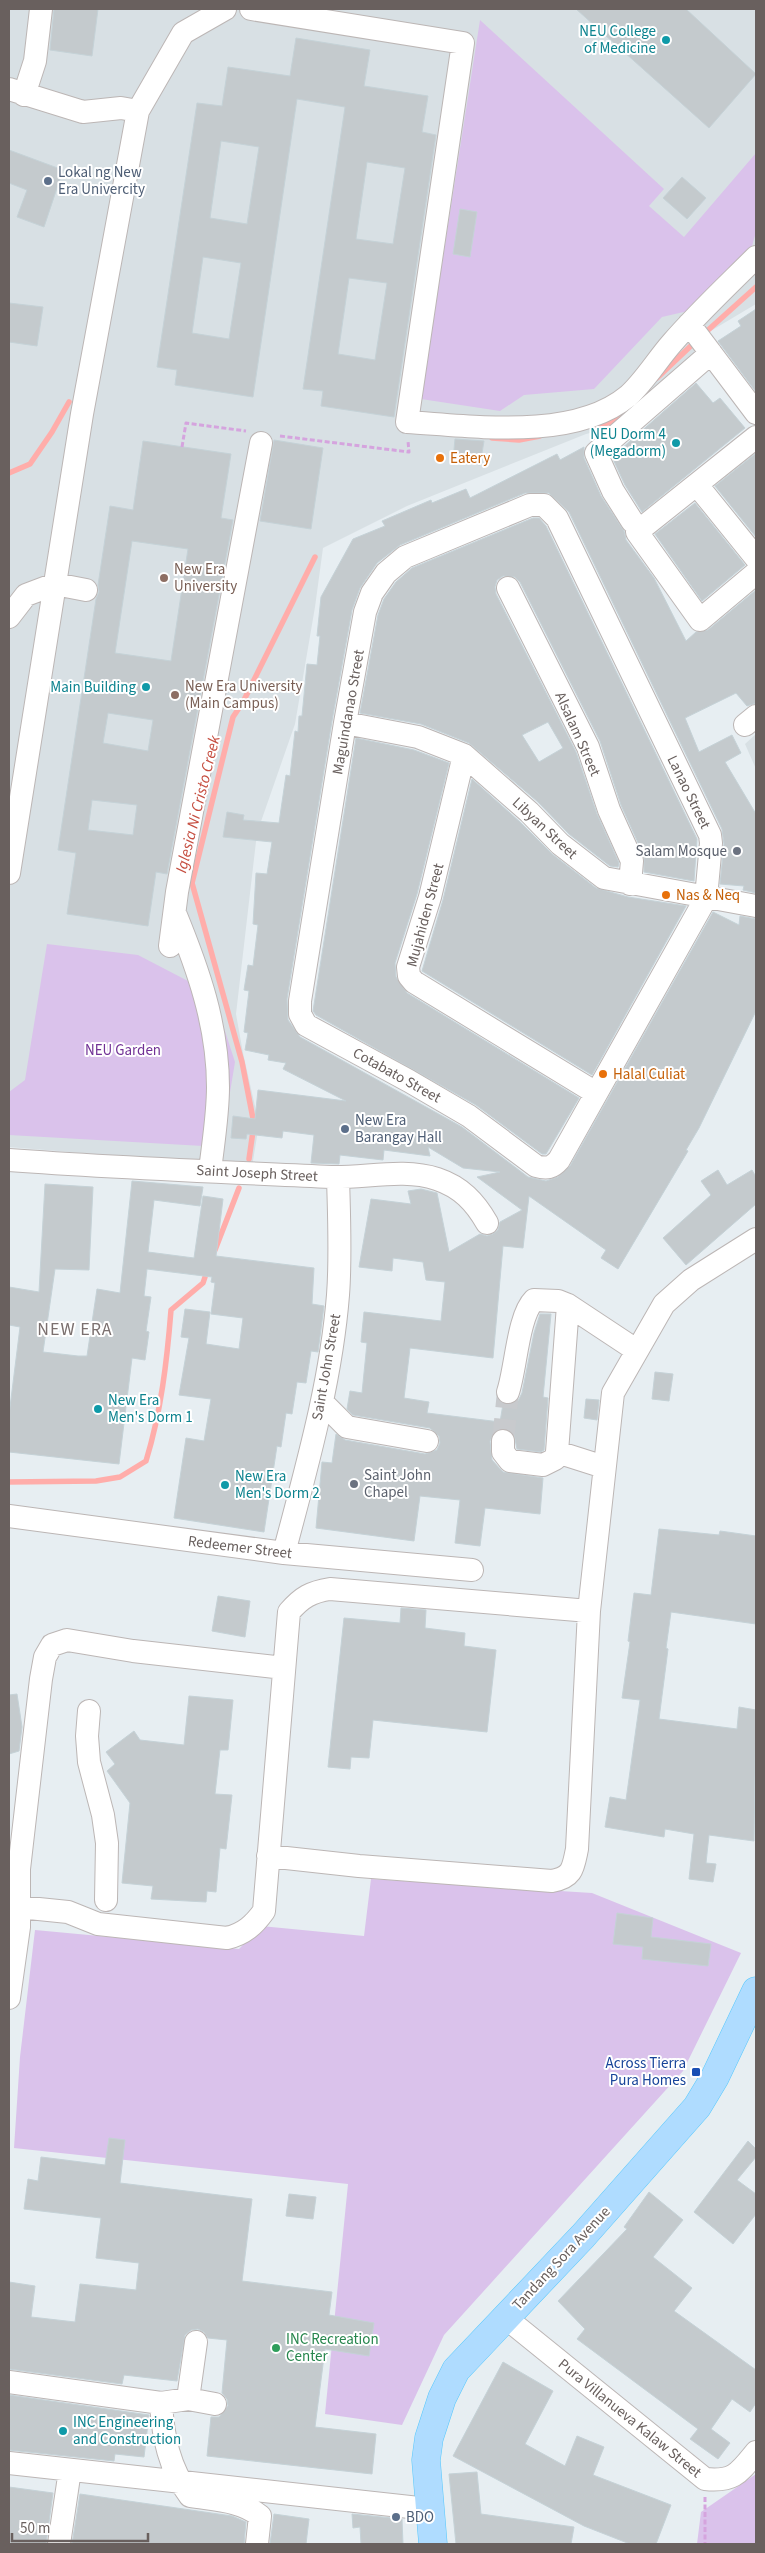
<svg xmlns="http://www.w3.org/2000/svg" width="765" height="2553" font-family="'Source Sans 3',sans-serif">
  <rect width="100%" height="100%" fill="#e7eef2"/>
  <path fill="#d8e0e4" d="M9,9h747v295l-47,28 -18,25 -76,70 -29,7 -179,72 -84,42 -8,59 -20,117 -38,109 -21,181 7,39 16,71 -7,43 -243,-20z
    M756,734v35l-11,-25z"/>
  <path fill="#dac2eb" d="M480,20l184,169 -15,17 35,31 72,-84v79l-4,14 -64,65 -26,6 -68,72 -70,6 -24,16 -79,-12z
    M47,944l91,11 75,39 22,68 -14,85 -212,-12v-43l16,-12z
    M371,1879l221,14 149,60 -58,118 -239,264 -42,90 -77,-11 23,-230 -334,-36 6,-91 15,-127 204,19 22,-23 103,10z
    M756,2474v70h-59l4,-32z"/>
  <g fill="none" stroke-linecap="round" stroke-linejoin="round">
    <path stroke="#ffadaa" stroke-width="5.5" d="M707,331l49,-44
      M657,378l39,-37
      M593,426l18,-4 11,-10
      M492,438l27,2 21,-4
      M9,473l21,-9 22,-32 17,-30
      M249,1159l5,-35 -12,-62 -50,-179 41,-166 10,-15 72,-145
      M215,1250l24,-62
      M9,1482l87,-1 24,-4 26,-16c15,-49 21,-100 25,-151l32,-27 4,-12"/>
  </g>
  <path fill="#c4cacd" stroke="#c5d2d7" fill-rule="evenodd" d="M54,9h44l-6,47 -42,-6z
    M576,9h110l70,65 -47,54z
    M296,38l74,12 -6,36 64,10 -6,36 14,3 -42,282 -73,-11 2,-15 -20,-2 42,-282 -48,-8 -44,298 -78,-12 2,-15 -20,-3 40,-264 25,3 6,-39 62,9zM221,141l38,6 -12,77 -37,-6zM367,162l38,6 -12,76 -37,-5zM203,257l38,6 -12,76 -37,-6zM349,278l38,5 -12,77 -37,-6z
    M9,150l54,20 -19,57 -27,-10 10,-27 -18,-7z
    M682,177l24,21 -19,21 -24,-21z
    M460,209l17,3 -7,45 -17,-3z
    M9,303l34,4 -6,39 -28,-4z
    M756,309v83l-38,-51 23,-15 -3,-5z
    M696,383l17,20 7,-5 25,30 -103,84 -17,-27 -13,-28z
    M455,439l29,2 -4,24 -27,-5z
    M274,440l49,8 -12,81 -51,-8z
    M143,441l88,13 -10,64 12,2 -66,354 -11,-2 -8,54 -81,-12 9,-61 -18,-3 38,-251 3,-7 -1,-7 12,-79 23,4zM132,541l56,8 -17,112 -56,-8zM108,713l45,7 -5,31 -45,-8zM92,800l45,5 -4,30 -45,-5z
    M584,447v11l17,38 23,35 2,9 28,38 32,63 10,-9 12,-2 48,-40v113l-9,3 -11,-13 -51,25 14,34 33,-17 9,18 -16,9 31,52v79l-13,-3 1,-4 -24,-2 4,-40 -2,-15 -153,-317 -20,-19h-24l-125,52 -23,18 -17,25 -8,22 -20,111 -45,278 1,21 12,17 162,90 66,50 18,4 12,-4 12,-11 143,-254 26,13 1,-9 16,3v92l-57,117 -13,22 2,1 -70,118 -17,-11 5,-8 -77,-54 -6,52 -20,-2 -10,112 -83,-10 -6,50 25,4 -2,11 73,9 3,-18h9l6,-3 4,-8 12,-60 6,-19h11l-8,83 5,1 -4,52 -3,2 -24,-3 -3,-15 -11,-6 -7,2 -6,11 2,19 11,12 40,6 -3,36 -55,-6 -5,38 -25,-3 5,-43 -40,-4 -6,45 -98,-13 6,-66 10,1 4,-29 9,6 80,14 12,-4 3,-7 -1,-7 -9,-8 -77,-13 -6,-6 3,-18 12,2 5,-50 -6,-1 3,-30 77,9 4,-39 -19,-2 -3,-18 -30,-4 -1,13 -33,-4 12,-68 40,5 -3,-13 13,-2 16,4 12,59 31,-18 7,2 6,-2 5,-4 2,-8 22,-12 -45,-33 23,-5 -37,-4 -35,-21 2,9 -46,-6 -1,10 -43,-5 -1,9 -28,-1 3,-28 -31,-4 -1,7 -35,-4 -1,5 -15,-1 2,-22 22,3 3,-29 88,11 -63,-32 3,-6 -18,-3 1,-5 -24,-5 3,-17 -4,-1 5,-41 -5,-1 4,-25 5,1 5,-41 -5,-1 3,-51 11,1 5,-32 -49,-5 4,-25 17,3 -1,5 36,3 7,-48 4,1 5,-45 3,1 1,-16h3l5,-52 10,1 3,-29h-3l4,-39 32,-58 32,-13 -3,-5 49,-21 1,3 34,-14 4,9 87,-44 3,6z
    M755,454l1,1v82l-41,-51z
    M695,503l50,62 -43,36 -47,-67z
    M533,518h6l7,8 151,313 -3,42 -50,-9v-16l-23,-51 -21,-64 -80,-159 -5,-5 -12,-1 -6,4 -2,7 1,7 80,158 21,62 22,49 -1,4 -8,-1 -41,-32 -31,-32 -69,-59 -48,-19 -61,-11 18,-98 6,-16 12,-17 16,-14zM548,722l15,26 -24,14 -17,-27z
    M356,738l58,12 35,13 -32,131 -22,69 1,14 11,16 172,105 -33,56h-4l-66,-49 -160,-90 -3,-4z
    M472,779l48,43 32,32 44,34 32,9 58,9 -94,169 -170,-104 21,-71z
    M718,1170l9,15 25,-15 4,7v27l-70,61 -23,-27 48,-43 -10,-14z
    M132,1181l71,6 -3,19 -46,-6 -6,52 46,6 9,-62 20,3 -7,57 98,12 -2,36 12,2 -6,46 -7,-1 -5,32 -9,-1 -5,32 -6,-1 -5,34 -4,-1 -13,86 -90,-14 12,-80 18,3 7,-42 -32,-4 10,-57 -8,-1 4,-28 25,3 -4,32 33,5 4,-31 -32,-4 4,-31 -4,-1 1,-5 -65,-8 -3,27 7,1 -5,34 3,1 -4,28 -13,-2 -13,106 -110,-12v-37l11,-88 -11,-2v-38l30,5 6,-108 48,3 -4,83 -34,-1 -12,83 35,4h9l10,-67 23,4z
    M655,1372l18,2 -4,27 -17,-2z
    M586,1399l13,1 -2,20 -13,-2z
    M659,1529l60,6 1,-4 36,5v88l-85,-12 -5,36 2,1 -9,70 78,10 2,-22 17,3 -2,131 -45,-6 -3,28 10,1 -3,18 -24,-3 5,-45 -29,-5 -1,8 -59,-10 5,-30 16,3 14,-100 -18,-2 8,-56 -2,-1 6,-48 17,2z
    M218,1596l32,5 -5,36 -33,-6z
    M401,1608l25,2 -1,18 40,5 -1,13 32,4 -9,82 -114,-12 -4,38 -18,-1 -1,12 -22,-2 16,-149 56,5z
    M17,1694l5,33 -3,24 -10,3v-59z
    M189,1696l44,4 -5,50h-8l-5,44 17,1 -6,54 -6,-1 -4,44 -9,-1 -1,11 -55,-3 2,-13 -31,-3 8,-80 -23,-32 8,-7 -9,-12 28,-21 6,9 44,5z
    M617,1913l36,5 -2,19 60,7 -3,22 -66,-7 1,-12 -30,-3z
    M109,2138l16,2 -5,43 132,16 -10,82 90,11 -3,23 45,8 -5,33 -44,-7 -10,78 61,7 -4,40 -165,-18 4,-39h8l9,-11 -1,-7 -5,-6 5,-53 -19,-2 -4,-6 -6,-3 -7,1 -6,5 -8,46 -53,-6 -2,9 -113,-15v-87l26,4 -4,31 44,5 5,-38 56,6 3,-27 -43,-5 5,-40 -77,-9 4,-30 10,2 3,-24 64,8z
    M748,2141l8,8v8l-19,23 19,14v20l-23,30 -39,-32z
    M649,2192l34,28 -30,37 39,31 -18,23 82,59v33l-6,9 -18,-13 -21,30 19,14 -12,16 -28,-20 8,-10 -121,-90 8,-10 -27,-28 69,-72 -3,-2z
    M289,2194l27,3 -3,22 -27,-3z
    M503,2362l50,29 -28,53 40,22 12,-30 27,11 -11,28 78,30 -15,39h-26l-46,-18 -131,-70z
    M9,2395l140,20 -5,42 -29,-3 -1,7 -105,-11z
    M477,2472l4,42 93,13 -3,17h-115l-7,-70z
    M9,2487l44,6 -7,51h-37z
    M80,2494l152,22 14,6 -2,22h-172z
    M274,2514l35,5 -3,25h-36z
    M352,2514l50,5 1,25h-42l-1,-17 -7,1z"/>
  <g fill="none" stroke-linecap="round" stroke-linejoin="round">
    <path stroke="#c8cacd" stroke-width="22" stroke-dasharray="22 11" stroke-linecap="butt" d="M503,1441l5,-49"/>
    <defs>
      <path id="minor" d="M251,9l212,34 -56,379c65,4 167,19 221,-26 16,-14 29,-36 44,-53 26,-30 56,-58 84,-86
        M9,89l74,23 38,-4 17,3
        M24,95l11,-34 6,-52
        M689,324l67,89
        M756,437l-119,95 63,88 56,-47
        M697,485l59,73
        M530,505h14l13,13 153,317 1,8 -5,55 -147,262c-7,8 -12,9 -23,6l-67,-50 -60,-35 -103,-56 -6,-11v-13l45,-278 20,-111 7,-19 14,-20 19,-16z
        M632,521l-19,-30 -17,-38 115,-100
        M508,588l80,159 21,63 23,51 -2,23
        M9,617l17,-22 29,-11 31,6
        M345,723l73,14 46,18 65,57 31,32 44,34 152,28
        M745,725l11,-9
        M464,755l-34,142 -22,70 1,9 5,6 182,111
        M9,873l73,-459 56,-303 45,-78 42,-24
        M175,913c23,56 43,112 43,174 0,28 -5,57 -8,84
        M170,946l7,-54 84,-449
        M9,1160c107,8 215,12 322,17 35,1 73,-9 106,2 24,8 38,23 50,44
        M508,1392c8,-24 10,-76 26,-92l24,1 10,4 68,45
        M322,1402l25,25 80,14
        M503,1441v11l7,9 33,4 12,-6 2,-7 11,-147
        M557,1452l47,15
        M9,1516l275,37 188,17
        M284,1553c22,-84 47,-170 54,-258 3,-39 1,-79 0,-118
        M89,1711l-2,25 2,26 14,53 4,28 -1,57
        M268,1856l91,10 193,15c21,-4 21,-13 25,-32l12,-238 24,-218 51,-89 27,-24 65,-41
        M19,1907l49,5 30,12 129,14c17,-4 27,-13 37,-27l25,-299c13,-15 22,-20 41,-23l259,22
        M9,1998l10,-71v-58l22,-190 4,-22 7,-12 15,-5 66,11 151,17
        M506,2318l199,161c29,3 34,-6 51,-27
        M9,2382l152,21c2,34 8,65 29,93 23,4 51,4 70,20l-3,28
        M188,2399l27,5
        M161,2403l27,-4 8,-57
        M9,2463l419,46
        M59,2544l11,-74"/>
      <path id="major" d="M433,2544l-7,-84 3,-22 13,-40 14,-28 127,-134 114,-129 18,-30 41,-86"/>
    </defs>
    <use href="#minor" stroke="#bcb6b5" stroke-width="24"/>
    <use href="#major" stroke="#55c8fd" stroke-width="29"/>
    <path stroke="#d5a4de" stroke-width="3" stroke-dasharray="5 2.5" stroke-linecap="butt" d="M280,436l129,16 -1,-11
      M182,447l4,-24 60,8
      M705,2497v47"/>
    <use href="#minor" stroke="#fff" stroke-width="22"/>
    <use href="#major" stroke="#afdcff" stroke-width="28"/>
  </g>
  <g fill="#0f9aa8" stroke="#fff" stroke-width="2">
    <circle cx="666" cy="40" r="5"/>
    <circle cx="676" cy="443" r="5"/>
    <circle cx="146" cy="687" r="5"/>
    <circle cx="98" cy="1409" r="5"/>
    <circle cx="225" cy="1485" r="5"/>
    <circle cx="63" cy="2431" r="5"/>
  </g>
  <g fill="#5c6f8a" stroke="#fff" stroke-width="2">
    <circle cx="48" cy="181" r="5"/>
    <circle cx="345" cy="1129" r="5"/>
    <circle cx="396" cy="2517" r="5"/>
  </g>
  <g fill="#e8710a" stroke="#fff" stroke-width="2">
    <circle cx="440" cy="458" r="5"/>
    <circle cx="666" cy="895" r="5"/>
    <circle cx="603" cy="1074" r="5"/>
  </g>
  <g fill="#8d6e63" stroke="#fff" stroke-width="2">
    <circle cx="164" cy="578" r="5"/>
    <circle cx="175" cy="695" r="5"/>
  </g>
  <g fill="#6b7280" stroke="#fff" stroke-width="2">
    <circle cx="737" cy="851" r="5"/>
    <circle cx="354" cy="1484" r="5"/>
  </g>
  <rect fill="#1a4fb4" stroke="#fff" stroke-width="2" x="691" y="2067" width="10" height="10" rx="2.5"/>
  <circle fill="#2e9e5b" stroke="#fff" stroke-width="2" cx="276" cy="2348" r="5"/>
  <g text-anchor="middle" stroke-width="4" stroke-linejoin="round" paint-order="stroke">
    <g font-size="15" fill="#0d838f" stroke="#fff" text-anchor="end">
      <text x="656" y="36">NEU College<tspan x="656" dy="17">of Medicine</tspan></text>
      <text x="666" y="439">NEU Dorm 4<tspan x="666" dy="17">(Megadorm)</tspan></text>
      <text x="136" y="692">Main Building</text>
      <text x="108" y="1405" text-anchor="start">New Era<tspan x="108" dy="17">Men's Dorm 1</tspan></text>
      <text x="235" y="1481" text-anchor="start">New Era<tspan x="235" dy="17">Men's Dorm 2</tspan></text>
      <text x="73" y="2427" text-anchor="start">INC Engineering<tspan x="73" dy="17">and Construction</tspan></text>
    </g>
    <g font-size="15" fill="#4e5e75" stroke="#fff" text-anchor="start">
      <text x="58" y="177">Lokal ng New<tspan x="58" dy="17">Era Univercity</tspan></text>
      <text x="355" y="1125">New Era<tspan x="355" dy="17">Barangay Hall</tspan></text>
      <text x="406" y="2522">BDO</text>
    </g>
    <g font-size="15" fill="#c56008" stroke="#fff" text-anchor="start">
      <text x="450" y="463">Eatery</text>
      <text x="676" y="900">Nas &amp; Neq</text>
      <text x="613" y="1079">Halal Culiat</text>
    </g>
    <g font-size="15" fill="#785e54" stroke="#fff" text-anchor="start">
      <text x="174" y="574">New Era<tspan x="174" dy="17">University</tspan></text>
      <text x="185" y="691">New Era University<tspan x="185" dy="17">(Main Campus)</tspan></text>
    </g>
    <g font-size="15" fill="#69605e" stroke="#fff">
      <text transform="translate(348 712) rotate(-80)" y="5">Maguindanao Street</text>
      <text transform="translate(578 734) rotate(66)" y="5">Alsalam Street</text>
      <text transform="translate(689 792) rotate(64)" y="5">Lanao Street</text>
      <text transform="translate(545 828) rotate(43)" y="5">Libyan Street</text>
      <text transform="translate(425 915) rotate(-75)" y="5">Mujahiden Street</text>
      <text transform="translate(397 1075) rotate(29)" y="5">Cotabato Street</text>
      <text transform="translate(257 1173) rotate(3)" y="5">Saint Joseph Street</text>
      <text transform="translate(326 1367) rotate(-80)" y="5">Saint John Street</text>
      <text transform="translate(240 1547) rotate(7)" y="5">Redeemer Street</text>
      <text transform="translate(561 2258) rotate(-47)" y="5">Tandang Sora Avenue</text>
      <text transform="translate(630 2418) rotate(39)" y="5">Pura Villanueva Kalaw Street</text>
    </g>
    <g font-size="15" fill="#5b616d" stroke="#fff" text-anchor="end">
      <text x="727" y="856">Salam Mosque</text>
      <text x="364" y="1480" text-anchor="start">Saint John<tspan x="364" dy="17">Chapel</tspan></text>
    </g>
    <g font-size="15" fill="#713195" stroke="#fff">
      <text x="123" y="1055">NEU Garden</text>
    </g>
    <g font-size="15" fill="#164399" stroke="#fff" text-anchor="end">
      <text x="686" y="2068">Across Tierra<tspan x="686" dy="17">Pura Homes</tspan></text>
    </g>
    <g font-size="15" fill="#27864d" stroke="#fff" text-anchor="start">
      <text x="286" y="2344">INC Recreation<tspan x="286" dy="17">Center</tspan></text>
    </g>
    <g font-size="16" font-style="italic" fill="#c54d3f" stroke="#fff">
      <text transform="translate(197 804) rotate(-76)" y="6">Iglesia Ni Cristo Creek</text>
    </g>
    <g font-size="18" letter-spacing="1" fill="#7b706f" stroke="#fff">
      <text x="75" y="1335">NEW ERA</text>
    </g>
  </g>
  <rect width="765" height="2553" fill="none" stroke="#69605e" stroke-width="20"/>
  <path d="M12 2533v8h136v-8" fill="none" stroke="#69605e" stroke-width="2.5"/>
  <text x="20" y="2533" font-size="15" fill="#69605e" stroke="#ffffff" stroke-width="4" paint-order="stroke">50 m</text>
</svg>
